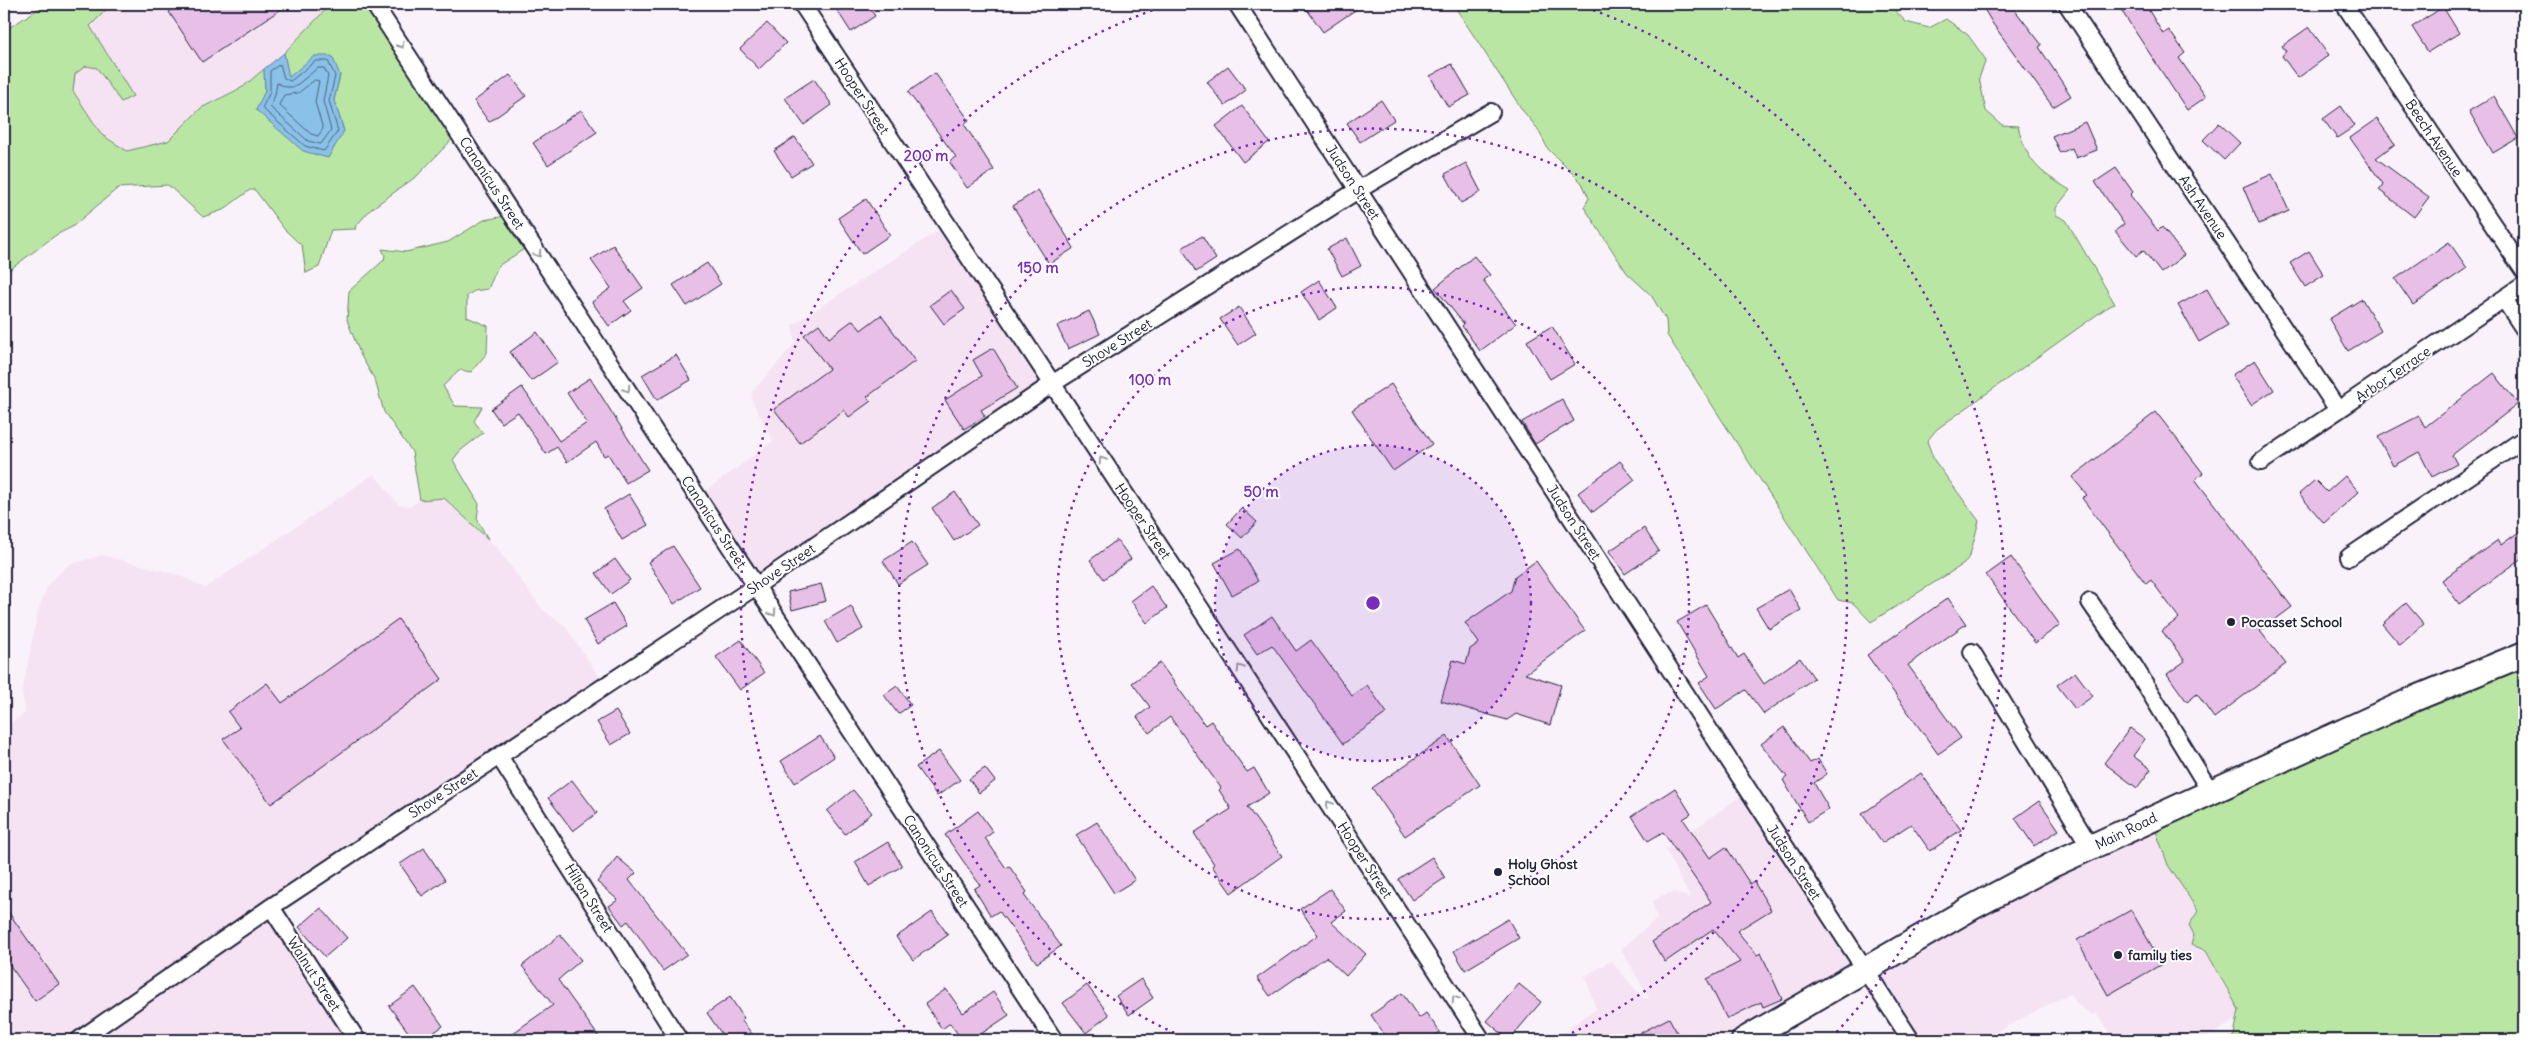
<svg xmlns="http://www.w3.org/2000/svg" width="2528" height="1044" font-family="Delius,sans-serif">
  <rect width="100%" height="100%" fill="#faf2fa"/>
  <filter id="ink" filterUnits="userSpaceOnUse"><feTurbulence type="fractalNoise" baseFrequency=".02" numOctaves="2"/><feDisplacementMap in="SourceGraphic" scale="10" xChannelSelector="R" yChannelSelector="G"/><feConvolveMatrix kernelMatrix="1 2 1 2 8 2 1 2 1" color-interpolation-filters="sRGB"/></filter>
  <g filter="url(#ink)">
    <path fill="#f5e3f4" d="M112,4h219l-47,49 -41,34 -42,21 -33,33 -41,10 -25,-16 -29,-44 2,-17 11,-8 11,2 24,34 -31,-76z
      M945,226l103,161 -287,196 -61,-88 73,-54 -21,-40v-9l43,-49 -3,-18z
      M374,474l25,31 12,1 9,-6 24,-2 53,50 45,61 23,17 36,53 -331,230 83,131h-349v-312l21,-15 -3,-21 16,-82 11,-27 19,-18 34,-10 77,20 26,13z
      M1744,794l114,172 295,-144 15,43 30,46 -9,14 5,10 -3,9 14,7 35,61 -2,7 -36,21h-88l-17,-27 -4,2 -14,-9 -9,-12 -90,46h-74l-49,-65 -113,65h-169l-6,-13 27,-18 -11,-33 26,-15 33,38 5,-1 -28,-49 36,-30 -5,-17 11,-7 12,-3 15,6 -25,-49z"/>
    <path fill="#bae6a3" stroke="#6e846f" d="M46,4h66l-22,22 43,70 -12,6 -24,-34 -11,-2 -11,8 -2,17 29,44 25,16 41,-10 33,-33 42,-21 21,-18 1,22 79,40 -10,-31 6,-25 -52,2 -4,-24 47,-49h47l82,127 -43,45 -46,33 -16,18 1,2 -25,1 -12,37 -13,6 -4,-27 -18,-17 -29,-39h-5l-27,20 -20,7 -35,-32 -50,3 -46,39 -16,8 -52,39v-243z
      M1453,4h436l17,18 23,6 17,-9 22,16 18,25 -7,18 7,33 16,14 16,1c9,36 20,45 52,64l-14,18v7l10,5 49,84 -6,2 -172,123 -10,12 7,19 45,61 -9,34 -6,9 -93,58 -18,-19 -15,-3 -171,-265 -1,-15 -15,-25 -24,-22 -43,-66 5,-9 -7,-15 -34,-34 -11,-21 -14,-17z
      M515,214l17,30 -34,22 -10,23 -14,2 -7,5v21l21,9 -1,27 -16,19 -11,-2 -17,16 12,20 27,1 -8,14 9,12 -23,18 -7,9 26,44 -2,15 11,20 -44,-41 -24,2 -8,-48 -28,-40 -9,-32 -14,-24 -14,-36 2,-29 35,-31 1,-5 -3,-6 24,3 42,-10 36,-22z
      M2524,655v385h-294l4,-5 5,-25 -33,-59 -15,-7 3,-9 -5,-10 9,-14 -30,-46 -16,-45z"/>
    <path fill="#8ac1e8" stroke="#6081a3" d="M284,53l5,24 25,-21h18l8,19 -6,25 10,31 -16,27 -25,-7 -47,-41 9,-19 -1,-22z"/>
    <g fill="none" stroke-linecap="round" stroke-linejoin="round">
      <path stroke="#4c6280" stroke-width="1" d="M316,61h12l7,15 -6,25 9,30 -14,20 -19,-5 -43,-38 8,-16v-21l10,-7 4,14 6,3z
        M318,68h6l4,8 -5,25 8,29 -10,14 -13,-3 -38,-34 5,-12 2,-12 9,4h8z
        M315,80l4,1 -4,21 8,27 -5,7 -7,-2 -32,-29 5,-10 14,-2z"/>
    </g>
    <path fill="#e8bfe7" stroke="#22223b" d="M180,4h109l-87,58 -33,-50z
      M833,4h34l8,12 -24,16z
      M1303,4h61l-41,28z
      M1981,4h29l32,41 -3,2 32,49 -18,11 -60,-83z
      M2117,4h28l18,30 6,-4 16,23 -6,5 27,39 -19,13z
      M2443,7l16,26 -31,19 -16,-25z
      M767,23l19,20 -27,26 -19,-20z
      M2309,27l20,28 -31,23 -16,-22 4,-5 -4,-5z
      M1452,64l18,31 -22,12 -18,-31z
      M1228,66l18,24 -21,16 -18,-24z
      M935,73l34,47 -5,4 30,46 -27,18 -18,-27 7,-4 -48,-65z
      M510,75l16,21 -37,26 -15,-21z
      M814,79l18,26 -28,20 -19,-27z
      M2494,96l24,42 -25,15 -24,-42z
      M1381,100l13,20 -34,22 -13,-19z
      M1242,106l27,36 -26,20 -27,-36z
      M2341,106l14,20 -18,12 -14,-19z
      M581,110l16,22 -49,33 -15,-22z
      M2377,119l18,25 -19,14 53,39 -15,20 -35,-27 4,-6 -33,-46z
      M2085,122l12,28 -21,8 -4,-10 -12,5 -8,-17z
      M2219,123l21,20 -16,17 -21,-20z
      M795,137l17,26 -21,13 -17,-25z
      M1466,163l15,29 -20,11 -16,-29z
      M2116,168l17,24 -3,3 28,36 4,-4 22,28 -23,18 -18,-23 -7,6 -21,-25 9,-7 -29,-42z
      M2272,174l17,37 -30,13 -16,-37z
      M1038,190l36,58 -25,16 -36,-58z
      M866,199l24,36 -28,19 -24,-36z
      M1202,236l14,23 -20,13 -14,-24z
      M1347,238l14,28 -19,10 -15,-27z
      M2449,242l18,26 -54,37 -18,-26z
      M613,245l30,43 -19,13 7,9 -22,16 -17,-24 19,-14 -20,-28z
      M2309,251l15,24 -19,12 -15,-24z
      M1474,256l16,19 -7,5 33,44 -36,27 -18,-25 2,-2 -29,-36z
      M707,263l14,21 -34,22 -14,-21z
      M1319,280l18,28 -18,12 -18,-28z
      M2207,289l21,36 -29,17 -21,-37z
      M951,290l14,19 -21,15 -14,-19z
      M2362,299l19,32 -33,20 -19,-32z
      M1239,307l17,26 -18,12 -18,-26z
      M1089,311l11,23 -32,15 -11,-23z
      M881,315l34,46 -48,36 4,4 -22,16 -5,-7 -44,33 -26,-34 55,-40 -25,-34 15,-11 10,14 24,-18 8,10z
      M1552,326l23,38 -25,15 -23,-38z
      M537,332l21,30 -27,19 -21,-29z
      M993,348l24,40 -36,22 4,6 -21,13 -19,-29 37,-24 -9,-16z
      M676,355l15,25 -34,20 -15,-25z
      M2255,360l19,30 -23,15 -19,-30z
      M2494,373l24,31 -66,51 5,9 -25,13 -13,-25 -26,14 -15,-29 41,-21 6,11z
      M590,378l58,92 -22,13 -18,-29 -4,2 -8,-14 -29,20 -10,-15 -11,7 -28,-42 -17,11 -10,-14 31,-22 37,54 28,-18 -20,-30z
      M1391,384l41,60 -39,27 -41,-61z
      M1562,399l12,22 -39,23 -13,-22z
      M2156,412l47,61 -8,6 97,128 -32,24 26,33 -72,54 -17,-24 -10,8 -20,-28 18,-13 -23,-30 17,-13 -28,-38 -5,4 -64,-86 5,-3 -15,-18z
      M1620,461l15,19 -42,32 -15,-19z
      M2345,476l14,16 -35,31 -25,-29 16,-14 12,12z
      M955,492l23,33 -24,16 -22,-33z
      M629,494l19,31 -26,15 -18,-31z
      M1242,508l15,14 -15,16 -15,-14z
      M1644,528l15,23 -34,23 -16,-23z
      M2524,528v29l-65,47 -17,-24 56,-40 3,5z
      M1117,540l14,19 -27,20 -14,-19z
      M912,542l16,23 -30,19 -15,-23z
      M673,546l27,41 -26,17 -26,-42z
      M1240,549l18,32 -26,14 -18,-32z
      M2011,557l49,68 -25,18 -49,-68z
      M615,559l15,21 -19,14 -15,-21z
      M1536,561l49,70 -60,43 36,11 -11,40 -34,-11 -9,6 -66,-19 12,-41 13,4 4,-15 9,-6 -14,-20 46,-32 4,-15z
      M821,584l5,17 -34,9 -4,-18z
      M1151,586l16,22 -20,15 -16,-22z
      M1789,589l12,21 -32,19 -13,-21z
      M1948,598l18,26 -58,41 53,73 -23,16 -71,-99z
      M613,603l14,23 -29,18 -14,-24z
      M2406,603l18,21 -24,21 -18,-21z
      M1706,605l32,53 6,-4 20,30 36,-26 14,20 -50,36 -18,-24 -30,19 -17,-26 10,-7 -32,-54z
      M851,606l12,23 -26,14 -12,-22z
      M1272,616l24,35 15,-11 41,56 15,-11 20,28 -44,31 -71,-99 -15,9 -13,-19z
      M398,619l44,60 -171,125 -48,-65 17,-11 -12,-16 39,-29 15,20z
      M741,640l23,33 -24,17 -24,-33z
      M1160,663l45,62 6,-4 36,51 7,-4 15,25 -22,14 35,49 -51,37 -19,-27 2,-2 -20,-31 37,-24 -12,-19 2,-2 -51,-71 -21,16 -12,-16 13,-10 -18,-24z
      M2075,672l18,24 -18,13 -18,-24z
      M897,686l14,19 -13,9 -14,-19z
      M616,711l14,23 -19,11 -14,-23z
      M1784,727l26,36 8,-4 9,15 -13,9 15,26 -21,13 -25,-42 4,-3 -26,-33z
      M2130,728l15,11 -12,17 18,13 -14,19 -33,-25z
      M820,736l14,21 -39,26 -14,-22z
      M1447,736l33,49 -75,51 -33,-48z
      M939,751l21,29 -23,16 -21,-29z
      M985,768l10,13 -16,12 -10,-14z
      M1921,773l40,57 -31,21 -19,-27 -29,19 -20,-29z
      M572,780l25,33 -24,18 -25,-33z
      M1675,788l16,26 -8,5 27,39 16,-11 24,37 4,-2 17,28 -34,21 20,24 4,-2 21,46 -19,8 -2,-5 -34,17 -20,-40 33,-17 -27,-33 -48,33 -13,-20 59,-40 -48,-70 -15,9 -16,-25z
      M853,790l19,23 -27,21 -18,-23z
      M2039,801l20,29 -25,16 -19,-28z
      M978,811l15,21 -8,6 21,30 3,-2 18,26 -3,3 37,51 -24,17 -38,-52 -8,5 -17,-27 6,-4 -35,-50z
      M1097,822l38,58 -21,13 -38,-58z
      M888,842l14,24 -33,20 -14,-24z
      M424,848l21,32 -23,16 -22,-32z
      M617,857l19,16 -7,7 58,74 -24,17 -35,-50 -5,4 -14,-19 9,-6 -21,-18z
      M1432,857l13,21 -33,22 -14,-21z
      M1330,889l16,22 -15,11 35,32 -20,22 -20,-19 -56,39 -13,-18 61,-43 -18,-26z
      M4,906l55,78 -24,17 -31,-44z
      M321,908l26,30 -22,19 -26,-30z
      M2131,910l31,54 -54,31 -31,-55z
      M932,912l16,23 -35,25 -17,-23z
      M1508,919l11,19 -54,32 -11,-19z
      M560,935l21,25 -23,20 43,60h-98l50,-35 -31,-39z
      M1141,979l12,19 -24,17 -13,-19z
      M1519,984l22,18 -32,38 -22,-19z
      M1087,985l22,30 -23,18 -23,-30z
      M415,987l28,39 -20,14h-9l-25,-34z
      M946,989l17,24 30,-21 16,23 -37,25h-10l-12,-17 -8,6 -17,-25z
      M1402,993l17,25 7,-5 14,19 -11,8h-38l-5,-6 -1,1 -14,-20z
      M730,997l14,21 -3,2 16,20h-31l-19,-27z
      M1669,1018l12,22h-54z"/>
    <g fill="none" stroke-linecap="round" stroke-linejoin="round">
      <defs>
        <path id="street" d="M374,4l680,1036
          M802,4l414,628 266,408
          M1237,4l674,1036
          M2067,4l271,406
          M2344,4l180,267
          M2504,299l20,30
          M2261,462l263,-177
          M2349,557l175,-118
          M2090,602l44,64 76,125
          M1972,652l119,196
          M499,756l180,284
          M271,907l86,133
          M79,1040l192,-133 485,-321 296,-202 306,-194 133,-78"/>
        <path id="secondary" d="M1744,1040l227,-132 83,-44 360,-165 110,-45"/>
      </defs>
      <use href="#street" stroke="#22223b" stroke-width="20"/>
      <use href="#secondary" stroke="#22223b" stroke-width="28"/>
      <use href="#street" stroke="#fff" stroke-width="16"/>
      <use href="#secondary" stroke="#fff" stroke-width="24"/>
    </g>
    <defs><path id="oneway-chevron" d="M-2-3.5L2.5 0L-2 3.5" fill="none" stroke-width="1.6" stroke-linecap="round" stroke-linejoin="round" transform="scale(1.25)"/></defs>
    <g stroke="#9c9ca7">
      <use href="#oneway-chevron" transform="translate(401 45) rotate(57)"/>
      <use href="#oneway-chevron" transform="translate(538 254) rotate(57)"/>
      <use href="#oneway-chevron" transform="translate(627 389) rotate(57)"/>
      <use href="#oneway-chevron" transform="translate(1102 460) rotate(-123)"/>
      <use href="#oneway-chevron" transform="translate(773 613) rotate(57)"/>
      <use href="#oneway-chevron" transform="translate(1240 668) rotate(-123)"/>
      <use href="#oneway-chevron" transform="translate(1329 804) rotate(-123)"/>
      <use href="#oneway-chevron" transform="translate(1455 999) rotate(-123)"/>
    </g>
  </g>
  <circle cx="1373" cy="603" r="158" fill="#7b2cbf" fill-opacity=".12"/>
  <g fill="none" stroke="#7b2cbf" stroke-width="2.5" stroke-dasharray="2.5 5">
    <circle cx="1373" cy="603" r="158"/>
    <circle cx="1373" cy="603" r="316"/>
    <path d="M1188 1039A474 474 0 1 1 1558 1039"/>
    <path d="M915 1038A632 632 0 0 1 1167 5M1579 5A632 632 0 0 1 1831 1038"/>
  </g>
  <g fill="#22223b" stroke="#fff" stroke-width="2">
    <circle cx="2231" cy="622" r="5"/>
    <circle cx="1498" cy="872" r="5"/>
    <circle cx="2118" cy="955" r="5"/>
  </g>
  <g text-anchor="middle" stroke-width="4" stroke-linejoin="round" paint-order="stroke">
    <g font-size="14" fill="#22223b" stroke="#fff">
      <text transform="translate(862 96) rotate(57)" y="5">Hooper Street</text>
      <text transform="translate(2434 138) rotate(56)" y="5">Beech Avenue</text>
      <text transform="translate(1353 182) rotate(57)" y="5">Judson Street</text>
      <text transform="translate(492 183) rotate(57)" y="5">Canonicus Street</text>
      <text transform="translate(2203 207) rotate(56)" y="5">Ash Avenue</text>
      <text transform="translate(1117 343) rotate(-32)" y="5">Shove Street</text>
      <text transform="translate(2393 374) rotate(-34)" y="5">Arbor Terrace</text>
      <text transform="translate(1143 521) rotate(56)" y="5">Hooper Street</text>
      <text transform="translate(714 522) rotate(57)" y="5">Canonicus Street</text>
      <text transform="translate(1574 522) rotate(57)" y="5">Judson Street</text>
      <text transform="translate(781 569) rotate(-34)" y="5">Shove Street</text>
      <text transform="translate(443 793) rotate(-33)" y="5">Shove Street</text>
      <text transform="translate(2126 831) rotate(-26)" y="5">Main Road</text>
      <text transform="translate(1365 860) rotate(57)" y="5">Hooper Street</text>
      <text transform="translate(936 861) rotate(57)" y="5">Canonicus Street</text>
      <text transform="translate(1794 862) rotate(57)" y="5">Judson Street</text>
      <text transform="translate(589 898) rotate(58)" y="5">Hilton Street</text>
      <text transform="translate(314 974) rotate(57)" y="5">Walnut Street</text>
    </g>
    <g font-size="14" font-weight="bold" fill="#22223b" stroke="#fff" text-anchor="start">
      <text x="2241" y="627">Pocasset School</text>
      <text x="1508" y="869">Holy Ghost<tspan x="1508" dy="16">School</tspan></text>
      <text x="2128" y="960">family ties</text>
    </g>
  </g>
  <circle cx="1373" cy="603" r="8" fill="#7b2cbf" stroke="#fff" stroke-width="2.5"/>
  <g font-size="15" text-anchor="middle" font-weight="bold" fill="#7b2cbf" stroke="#fff" stroke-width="4" stroke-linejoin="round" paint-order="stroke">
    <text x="926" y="161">200 m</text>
    <text x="1038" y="273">150 m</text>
    <text x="1150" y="385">100 m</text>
    <text x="1261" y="497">50 m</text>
  </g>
  <rect width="2528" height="1044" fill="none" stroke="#fff" stroke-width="20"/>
  <rect x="10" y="10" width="2508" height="1024" fill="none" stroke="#22223b" stroke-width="2" filter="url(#ink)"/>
</svg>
